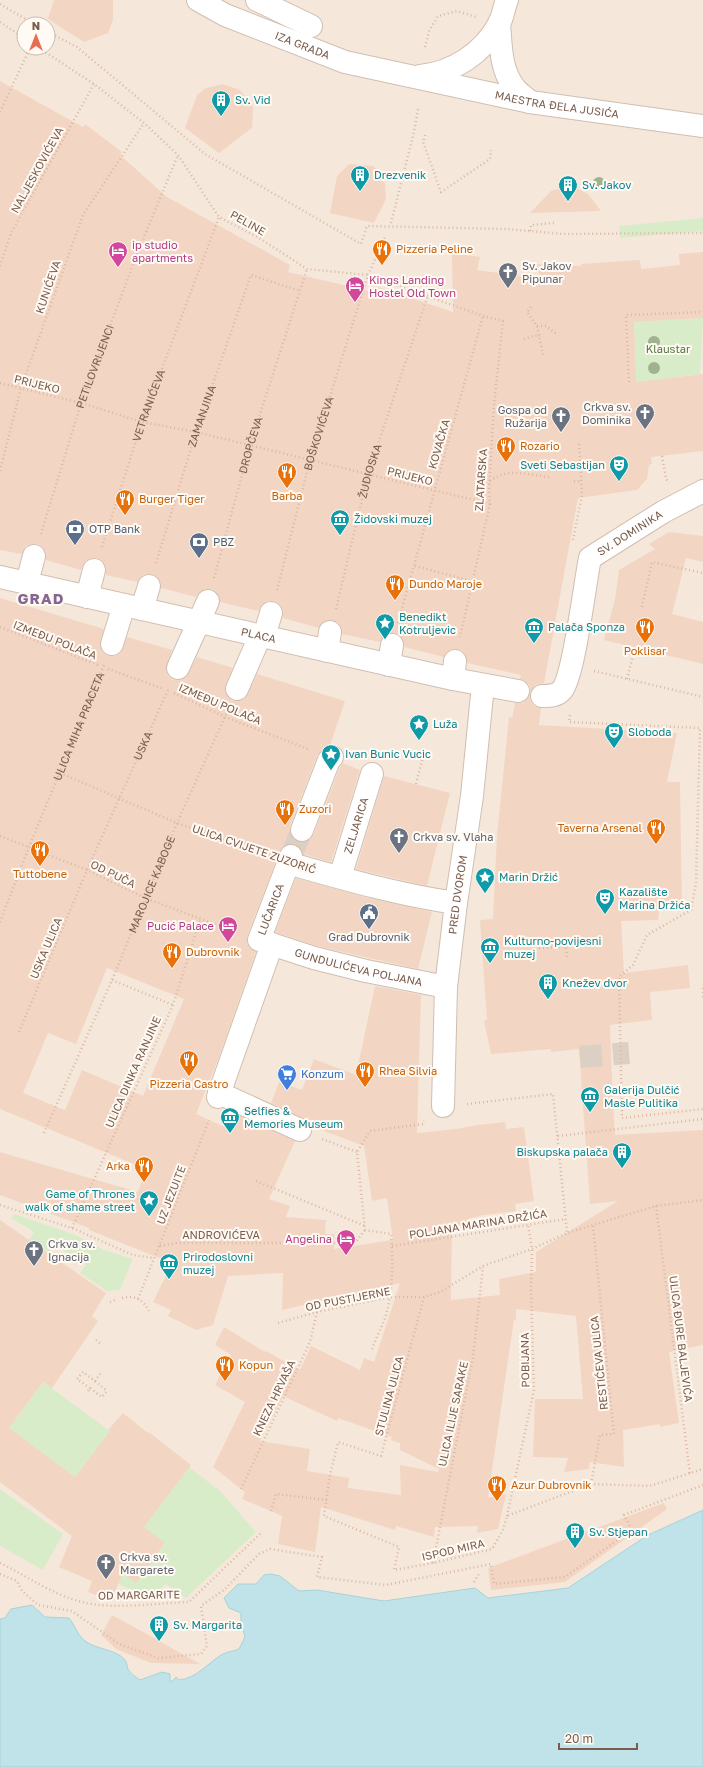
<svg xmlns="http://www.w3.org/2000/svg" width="703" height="1767" font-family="'Golos Text',sans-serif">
  <rect width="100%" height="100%" fill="#fdf6ec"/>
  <path fill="#f5e8da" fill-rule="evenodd" d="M0,0h703v612l-1,6 1,1v891l-55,25 -80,53 -80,10 -13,-10 -91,13 -67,-11 -18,1 -19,-15 -16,-1 -8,9h-18l-14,14 17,14v9l4,16 -6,12 -17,5 -19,16 -15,9 -19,3v-3l-18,-2 -11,3 -7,-6 -18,-21 -20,-6 -11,-6 -16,-23 -23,-1 -45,2zM24,24h24v24h-24z"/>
  <path fill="#d8ecc9" d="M703,218v13l-83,7 -1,-12z
    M703,318l-3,56 -64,8 -2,-60z
    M14,1214l62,21 28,15 29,9 -13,31 -13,1 -27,-18 6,-8 -31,-20 -6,7 -20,-12 5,-8 -23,-14z
    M43,1382l67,49 -35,46 -66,-49z
    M189,1467l31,24 36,41 -70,66 -20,-14c-17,16 -29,7 -48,0l5,-11 13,9 29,-38 -21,-17z
    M0,1489l63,45 -20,36 -43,-24z"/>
  <path fill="#bfe3e8" stroke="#a5d3da" d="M703,1510v257h-703v-148l5,-1 6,-9 21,-4 13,12 24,1c6,7 8,17 16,23 12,9 31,8 40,19 2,3 2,7 3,9 3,5 8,8 12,11l22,-8 8,2v8l4,-2 2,-3 3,3c18,-2 28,-16 42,-25 5,-3 13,-4 18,-6l6,-12 -4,-16v-8l-12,-5 -5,-10 14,-14h18l8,-9 7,-1 9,2 19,15 18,-1 67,11 91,-13 13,10 80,-10 80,-53z"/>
  <path fill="#f3d5c3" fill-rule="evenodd" d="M54,0h59v20l-5,13 -24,9 -36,-23z
    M0,81l83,46 2,-3 37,28 -2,3 47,42 123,68 -2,7 85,20 2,-6 78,26 -1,-59 28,4 -3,13 65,9 -8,-15 47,2v-2l59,-4 1,9 39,-4 -1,-11 24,-2v66l-69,4 2,60 67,-8v77l-52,6 1,7 -3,1 -2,14 -10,11 -59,8 -34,185 -9,2 -5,8v-7l-4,-4 -6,-3 1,-4 -54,-12 -1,-7 -3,-5 -6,-2 -7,1 -6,7 -40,-10 -1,-7 -3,-4 -6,-3 -7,1 -5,3 -2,5 -38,-8 -1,-7 -3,-5 -6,-2 -7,1 -6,7 -36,-10v-8l-3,-6 -6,-3h-6l-5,3 -5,7 -38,-9 -2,-8 -5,-5h-6l-6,2 -5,6 -35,-9v-5l-3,-5 -6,-4h-6l-5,3 -4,5 -31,-7v-9l-4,-5 -5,-3h-6l-6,3 -4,9 -35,-10v-8l-4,-5 -5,-3h-6l-6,3 -3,7 -22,-4z
    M223,84l17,6 13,17 -1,21 -33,25 -34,-25 12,-33 9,-7z
    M349,164l25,2 11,18 1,15 -12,24 -44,-10 7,-37z
    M561,188h15l12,6 13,17 -71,2 21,-22z
    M669,532l34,4v26l-17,-4 -14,56 31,8v42l-99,-24 11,-41 4,-29 36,-21 -6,-5z
    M0,598l104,31 -4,17 3,7 6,3h6l6,-3 6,-16 45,13 -6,19 2,7 5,4h7l6,-2 11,-21 36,11 -8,22 2,6 5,5h7l6,-2 12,-25 88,27 -15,44 -7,3 -6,8 -27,70v6l2,6 5,3 7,1 6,-3 4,-5 26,-67 2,-4 18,7 -29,92 -28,-8 -2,-6 -6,-4h-6l-6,2 -3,5 -33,85v6l2,6 7,4 -37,105 -23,57 35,16 7,-15 57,26 -26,58 21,7 -4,11 40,3 -1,14h9v15l59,-9 -6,-42 -15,3 -8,-55 -53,-20 -6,-7 -34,-16 8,-21 23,8 12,-31 42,16 19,-89 46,9 -4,138 39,-4 22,-4 27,-3 1,7 18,-2 10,74 -19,3 1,7 -32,4 -17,4 1,5 -16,2 -1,74 49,-5 -1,-16 37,-7v-20l82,-51 -28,3 -11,-155 -28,3v-3l-60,5 -7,-33 3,-1 -7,-100 13,-1 4,-84 12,-118 3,1 3,-15h8l4,-4 3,-5 1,9 4,4 6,1 -2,17 138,8 -10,49h13l2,129h-23l-1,9 -37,1 3,52 64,-8 2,23 -40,4 2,28 -42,5 3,79 2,31 88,-5v215l-34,7 10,71 -19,4v-3l-37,6 1,37 -34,-5 -1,7 -25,3 4,-14 -35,-1 2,-58h48l-7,-83 -60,-7v11l-2,-1 -26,179 18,-4 -8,35 -21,4 1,-7 -43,1 -1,10 -38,-11 -1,4 -74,-23 -6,45 -37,-8 4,-28 -40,-17 3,-7 -32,-25 32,-65 -30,-17 16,-30 -16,-10 9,-18 41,25 1,-1 34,19 11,-24 49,24 4,-12 10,4 26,-79 -118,27 1,-37 -55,3 -15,49 -17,5 -28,-14 3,-6 -18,-8 19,-39 -83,-33v-2l-89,-33v-43l138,40 8,-23 -146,-60zM107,968l77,31 -41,97 -61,-26 -17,40 -42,-17 25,-60 28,11zM283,1396l54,25 1,-3 54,19 -1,3 9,3v7l39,19 -1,3 -38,-7 1,30 -53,-7 1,-10 -42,-7 3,-22 -50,-8z
    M384,776l66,17 -23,93 -71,-17z
    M296,878l73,20 63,14 -14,57 -101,-23 -42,-14z
    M0,1220l106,73 -14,23 6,5 -46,67 -9,-6 -34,46 66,49 35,-46 -2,-1 15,-17 25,20 1,-1 42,33 -47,62 21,16 -29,40 -13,-10 -12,28 -23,-9 4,-11 -33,-14 13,-31 -72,-54z
    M664,1503l3,6 -102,73 -74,8 -3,-22z
    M112,1615l33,18 55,31 -49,-1 -35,-14 -15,-14z"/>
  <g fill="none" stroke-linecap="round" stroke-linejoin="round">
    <path stroke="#dcd0c4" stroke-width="22" stroke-dasharray="22 11" stroke-linecap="butt" d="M291,856l11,-26
      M580,1057l49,-4"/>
    <defs>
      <g id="minor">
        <path id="s10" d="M198,0l27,15 120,47 185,40 173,24"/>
        <path d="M257,0l54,26"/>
        <path d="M499,23c2,22 1,46 15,64 4,6 11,10 16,15"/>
        <path d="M420,76c33,-3 63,-23 79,-52 4,-7 5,-17 8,-24"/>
        <path id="s11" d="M0,577l453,102 65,12"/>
        <path d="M27,583l7,-27"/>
        <path d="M87,597l7,-27"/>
        <path d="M142,609l7,-23"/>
        <path d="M264,637l7,-24"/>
        <path d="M112,644l12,-39"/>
        <path d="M327,651l3,-19"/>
        <path d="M389,665l3,-20"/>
        <path d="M178,668l30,-67"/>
        <path d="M453,679l2,-18"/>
        <path d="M237,689l23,-53"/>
        <path id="s12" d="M542,696c8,0 15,0 20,-6 12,-14 23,-108 28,-132l73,-46 40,-21"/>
        <path d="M302,830l27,-70 3,-3"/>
        <path d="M288,863c56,16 111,32 168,40"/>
        <path id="s13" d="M340,877l32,-103"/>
        <path id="s14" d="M259,940l32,-84"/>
        <path id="s15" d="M265,942l49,16 52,13 80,16"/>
        <path d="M219,1093l81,37"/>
        <path d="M218,1097l54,-153"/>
        <path id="s16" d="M443,1106l3,-119 10,-84 16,-107 11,-111"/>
      </g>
    </defs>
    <use href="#minor" stroke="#d1beb0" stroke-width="24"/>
    <g stroke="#d9b8a5" stroke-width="2.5" stroke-dasharray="1 3" stroke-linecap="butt">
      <path d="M0,4l34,20"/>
      <path d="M0,22l24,16"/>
      <path d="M48,32l29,15 128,107 156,90 6,-18 139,3 58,5 139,-1"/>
      <path d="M425,47l4,-16 9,-15 19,-5 19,6"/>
      <path d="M39,48l55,36 50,39 34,32 41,62 40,21 48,31 61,6 115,41 20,5 -9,83 -5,86 1,14 -30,133"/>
      <path d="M0,112l30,-64"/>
      <path d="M425,135l-2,7 18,50 49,-33 1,-9"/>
      <path d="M391,223l23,-91 4,-23"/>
      <path d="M530,231l1,-6 23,-2"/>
      <path d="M0,266l11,-33 83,-149"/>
      <path d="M531,307l-4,5 10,14 6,29"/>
      <path d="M537,326h9l12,9"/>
      <path d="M524,339l9,-3h7"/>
      <path d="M629,382l-3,-67 77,-3"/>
      <path d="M0,383l81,20 61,19 54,10 294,72"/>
      <path d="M662,456l4,22 2,5"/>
      <path d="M0,471l21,-83 62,-173 61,-92"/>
      <path d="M490,481c18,-14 38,-6 59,-4"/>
      <path d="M574,481l8,1"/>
      <path id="s1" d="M41,534l40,-131 58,-154 39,-94"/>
      <path d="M573,540l9,-45 -3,-54"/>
      <path id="s2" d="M102,547l40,-125 77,-205"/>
      <path id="s3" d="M156,563l40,-131 55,-157 49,16"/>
      <path d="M415,566l57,15"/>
      <path id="s4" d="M214,578l36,-133 57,-176"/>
      <path id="s5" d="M277,590l33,-130 58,-185 18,-40"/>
      <path d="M642,607l10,-45 51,11"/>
      <path id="s6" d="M336,609l32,-135 60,-179"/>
      <path d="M398,623l85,-307"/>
      <path d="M0,627l98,38"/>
      <path d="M108,669l56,20"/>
      <path d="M594,671l109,26"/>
      <path d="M627,679l8,-31"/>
      <path d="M174,693l51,24 83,32"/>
      <path d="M570,715l-1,7 131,6 -4,155 -5,27 -44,25 -14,30 -14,12 3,141 81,-9"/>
      <path d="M60,773l117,50 89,32"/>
      <path d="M416,784l8,-31"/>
      <path d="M0,836l87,34 58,28 91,34"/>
      <path id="s7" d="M0,922l29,-75 75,-182"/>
      <path d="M539,948l27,-1 1,12"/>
      <path d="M112,980l61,25"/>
      <path d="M703,988v10"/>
      <path id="s8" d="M19,1032l68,-162 81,-180"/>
      <path d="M467,1104l86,-10 14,139"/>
      <path id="s9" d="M44,1133l68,-153 65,-157 51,-113"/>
      <path d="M558,1136l145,-17"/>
      <path d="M322,1139l35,13"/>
      <path d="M256,1181l109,45"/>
      <path d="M0,1205l72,23 61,27 21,3"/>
      <path d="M656,1206l34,268"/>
      <path d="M72,1228l101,-223 27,-85"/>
      <path d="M334,1243h21l10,-13"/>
      <path d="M160,1246l16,-3h107"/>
      <path d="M392,1246l174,-27"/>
      <path d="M424,1297l-43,159 -43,-14 -8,33 -6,41 75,31 -5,23 39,-7 59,-14 11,-19 4,-14 84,-32 59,2 53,-17"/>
      <path d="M122,1298c12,-3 21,1 27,13"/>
      <path d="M138,1299l71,-179"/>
      <path d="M110,1302l5,-2"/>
      <path d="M278,1323l39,-11 73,-15h34l16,-5 43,-26 49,-17 35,-16 89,-27 47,-6"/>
      <path d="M96,1340l4,3"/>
      <path d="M372,1349c4,-11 10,-22 14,-34 7,-25 7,-56 5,-81l-26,-4 -8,-78 13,-21 53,-7 1,-3"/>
      <path d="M90,1388l-13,-9 6,-7 12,9 6,-8"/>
      <path d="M88,1391l2,-3 12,9 4,-5v-2l-11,-9"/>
      <path d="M591,1484l9,-49 14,-1 -21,-208"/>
      <path d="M241,1489l69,-147 7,-30"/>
      <path d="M271,1511l5,-17 51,6"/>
      <path d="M507,1516l27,-126 -3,-103 1,-38 -4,-25"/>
      <path d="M0,1563c27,13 53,32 82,39 30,8 76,1 107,0l72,-69"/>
      <path d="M433,1563l40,-206 10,-90"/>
      <path d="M0,1574l17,7 5,10 16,14 34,6 47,33 39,14 43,-4 6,-8 -6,-40 24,-17 34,-35 11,-5 52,8 -5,20 69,8 105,-21 3,20 71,-7 67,-47 -8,-15 79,-30"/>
      <path d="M474,1582l6,-10"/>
    </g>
    <use href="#minor" stroke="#fff" stroke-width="22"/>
  </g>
  <g fill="#a0b28e">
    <circle cx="599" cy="183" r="6"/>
    <circle cx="654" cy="342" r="6"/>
    <circle cx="654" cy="368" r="6"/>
  </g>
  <defs>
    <symbol id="building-pin" viewBox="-11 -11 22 30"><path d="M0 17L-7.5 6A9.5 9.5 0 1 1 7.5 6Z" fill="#0f9aa8" stroke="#fffaf3"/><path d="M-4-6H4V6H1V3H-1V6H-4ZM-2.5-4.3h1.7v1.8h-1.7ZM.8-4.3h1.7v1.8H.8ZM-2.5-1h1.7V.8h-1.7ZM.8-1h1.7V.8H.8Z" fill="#fff"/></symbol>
    <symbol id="restaurant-pin" viewBox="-11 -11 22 30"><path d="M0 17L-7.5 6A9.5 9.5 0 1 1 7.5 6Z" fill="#e8710a" stroke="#fffaf3"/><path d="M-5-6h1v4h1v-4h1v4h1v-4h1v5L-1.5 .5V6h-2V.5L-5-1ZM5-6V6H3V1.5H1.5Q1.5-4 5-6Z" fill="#fff"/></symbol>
    <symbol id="hotel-pin" viewBox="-11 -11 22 30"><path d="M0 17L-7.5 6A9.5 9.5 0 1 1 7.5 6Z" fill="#d1479c" stroke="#fffaf3"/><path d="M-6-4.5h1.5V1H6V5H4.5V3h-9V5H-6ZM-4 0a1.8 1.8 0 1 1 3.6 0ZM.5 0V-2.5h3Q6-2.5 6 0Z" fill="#fff"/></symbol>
    <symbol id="church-pin" viewBox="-11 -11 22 30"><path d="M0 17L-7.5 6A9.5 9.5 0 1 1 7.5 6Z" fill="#6b7280" stroke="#fffaf3"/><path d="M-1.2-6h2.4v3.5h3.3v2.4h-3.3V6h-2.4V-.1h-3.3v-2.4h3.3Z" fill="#fff"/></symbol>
    <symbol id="theatre-pin" viewBox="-11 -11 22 30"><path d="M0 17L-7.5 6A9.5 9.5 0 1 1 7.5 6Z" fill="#0f9aa8" stroke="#fffaf3"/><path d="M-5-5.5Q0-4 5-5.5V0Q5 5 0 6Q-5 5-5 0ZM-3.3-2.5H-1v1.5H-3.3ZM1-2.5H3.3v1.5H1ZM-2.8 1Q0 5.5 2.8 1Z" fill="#fff"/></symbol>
    <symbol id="museum-pin" viewBox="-11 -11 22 30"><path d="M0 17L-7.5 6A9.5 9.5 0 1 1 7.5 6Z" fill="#0f9aa8" stroke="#fffaf3"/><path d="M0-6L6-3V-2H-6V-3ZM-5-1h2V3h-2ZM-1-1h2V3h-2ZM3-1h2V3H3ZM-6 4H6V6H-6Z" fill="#fff"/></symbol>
    <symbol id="bank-pin" viewBox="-11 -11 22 30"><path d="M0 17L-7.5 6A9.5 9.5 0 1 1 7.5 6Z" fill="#5c6f8a" stroke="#fffaf3"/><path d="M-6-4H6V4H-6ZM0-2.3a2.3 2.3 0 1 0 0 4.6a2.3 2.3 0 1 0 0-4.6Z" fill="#fff"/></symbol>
    <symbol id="sight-pin" viewBox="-11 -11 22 30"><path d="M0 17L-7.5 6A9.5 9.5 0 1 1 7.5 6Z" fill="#0f9aa8" stroke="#fffaf3"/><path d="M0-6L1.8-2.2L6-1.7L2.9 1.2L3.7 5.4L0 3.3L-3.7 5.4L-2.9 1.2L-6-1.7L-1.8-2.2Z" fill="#fff"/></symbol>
    <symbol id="civic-pin" viewBox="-11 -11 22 30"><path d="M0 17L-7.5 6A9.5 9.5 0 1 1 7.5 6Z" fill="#5c6f8a" stroke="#fffaf3"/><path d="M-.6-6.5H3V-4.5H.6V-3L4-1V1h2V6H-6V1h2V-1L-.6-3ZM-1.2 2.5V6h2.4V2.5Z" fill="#fff"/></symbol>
    <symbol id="supermarket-pin" viewBox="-11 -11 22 30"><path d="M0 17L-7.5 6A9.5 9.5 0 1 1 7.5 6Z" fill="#3f7fe0" stroke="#fffaf3"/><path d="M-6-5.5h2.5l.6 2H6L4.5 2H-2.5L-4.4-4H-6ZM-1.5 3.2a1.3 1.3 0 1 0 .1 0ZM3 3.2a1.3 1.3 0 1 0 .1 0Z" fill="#fff"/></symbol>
  </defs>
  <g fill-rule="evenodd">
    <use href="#building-pin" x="210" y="89" width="22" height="30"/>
    <use href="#building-pin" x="349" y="164" width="22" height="30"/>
    <use href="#building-pin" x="557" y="174" width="22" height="30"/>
    <use href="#restaurant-pin" x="371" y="238" width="22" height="30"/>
    <use href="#hotel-pin" x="107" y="240" width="22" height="30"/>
    <use href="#church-pin" x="497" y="261" width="22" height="30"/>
    <use href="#hotel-pin" x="344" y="275" width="22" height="30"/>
    <use href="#church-pin" x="634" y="402" width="22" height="30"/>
    <use href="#church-pin" x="550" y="405" width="22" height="30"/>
    <use href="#restaurant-pin" x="495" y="435" width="22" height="30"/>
    <use href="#theatre-pin" x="608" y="454" width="22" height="30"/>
    <use href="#restaurant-pin" x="276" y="461" width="22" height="30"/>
    <use href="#restaurant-pin" x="114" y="488" width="22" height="30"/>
    <use href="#museum-pin" x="329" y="508" width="22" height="30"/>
    <use href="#bank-pin" x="64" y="518" width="22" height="30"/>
    <use href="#bank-pin" x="188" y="531" width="22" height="30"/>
    <use href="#restaurant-pin" x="384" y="573" width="22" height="30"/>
    <use href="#sight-pin" x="374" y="612" width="22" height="30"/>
    <use href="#museum-pin" x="523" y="616" width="22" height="30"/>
    <use href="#restaurant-pin" x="634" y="616" width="22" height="30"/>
    <use href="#sight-pin" x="408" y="713" width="22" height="30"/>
    <use href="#theatre-pin" x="603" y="721" width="22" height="30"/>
    <use href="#sight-pin" x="320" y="743" width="22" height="30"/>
    <use href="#restaurant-pin" x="274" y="798" width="22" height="30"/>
    <use href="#restaurant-pin" x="645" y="817" width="22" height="30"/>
    <use href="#church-pin" x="388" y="826" width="22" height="30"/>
    <use href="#restaurant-pin" x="29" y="839" width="22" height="30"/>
    <use href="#sight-pin" x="474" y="866" width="22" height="30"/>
    <use href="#theatre-pin" x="594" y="887" width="22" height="30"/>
    <use href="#civic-pin" x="358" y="902" width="22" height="30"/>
    <use href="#hotel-pin" x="217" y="915" width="22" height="30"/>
    <use href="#museum-pin" x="479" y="936" width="22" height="30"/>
    <use href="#restaurant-pin" x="161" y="941" width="22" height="30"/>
    <use href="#building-pin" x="537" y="972" width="22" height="30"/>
    <use href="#restaurant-pin" x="178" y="1049" width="22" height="30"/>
    <use href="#restaurant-pin" x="354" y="1060" width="22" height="30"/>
    <use href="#supermarket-pin" x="276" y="1063" width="22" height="30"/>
    <use href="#museum-pin" x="579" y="1085" width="22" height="30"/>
    <use href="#museum-pin" x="219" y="1106" width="22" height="30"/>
    <use href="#building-pin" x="611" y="1141" width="22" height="30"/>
    <use href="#restaurant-pin" x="133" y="1155" width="22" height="30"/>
    <use href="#sight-pin" x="138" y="1189" width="22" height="30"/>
    <use href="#hotel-pin" x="335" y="1228" width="22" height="30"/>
    <use href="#church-pin" x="23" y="1239" width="22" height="30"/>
    <use href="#museum-pin" x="158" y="1252" width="22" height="30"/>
    <use href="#restaurant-pin" x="214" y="1354" width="22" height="30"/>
    <use href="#restaurant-pin" x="486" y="1474" width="22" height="30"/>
    <use href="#building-pin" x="564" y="1521" width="22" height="30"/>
    <use href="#church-pin" x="95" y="1552" width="22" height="30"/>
    <use href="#building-pin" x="148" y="1614" width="22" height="30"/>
  </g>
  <g text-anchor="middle" stroke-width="4" stroke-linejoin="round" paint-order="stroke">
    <g font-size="11" fill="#7a5c4d" stroke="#fffaf3">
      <text dy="4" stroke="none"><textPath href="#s10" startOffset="114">IZA GRADA</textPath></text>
      <text dy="4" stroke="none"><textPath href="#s10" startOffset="376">MAESTRA ĐELA JUSIĆA</textPath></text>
      <text transform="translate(37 170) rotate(-61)" y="4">NALJESKOVIĆEVA</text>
      <text transform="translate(248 223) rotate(29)" y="4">PELINE</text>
      <text transform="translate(48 287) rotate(-71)" y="4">KUNIĆEVA</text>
      <text dy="4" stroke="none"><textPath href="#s1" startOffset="176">PETILOVRIJENCI</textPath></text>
      <text transform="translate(37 384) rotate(14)" y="4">PRIJEKO</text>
      <text dy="4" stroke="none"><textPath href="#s2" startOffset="149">VETRANIĆEVA</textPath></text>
      <text dy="4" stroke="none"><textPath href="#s3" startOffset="154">ZAMANJINA</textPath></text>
      <text dy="4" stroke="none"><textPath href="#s5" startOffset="162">BOŠKOVIĆEVA</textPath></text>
      <text transform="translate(439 444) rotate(-74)" y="4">KOVAČKA</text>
      <text dy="4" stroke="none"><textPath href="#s4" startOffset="138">DROPČEVA</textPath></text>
      <text dy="4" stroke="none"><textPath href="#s6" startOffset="142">ŽUDIOSKA</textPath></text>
      <text transform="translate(410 476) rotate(14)" y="4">PRIJEKO</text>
      <text transform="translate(481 480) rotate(-86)" y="4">ZLATARSKA</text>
      <text dy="4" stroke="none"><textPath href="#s12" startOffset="204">SV. DOMINIKA</textPath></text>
      <text dy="4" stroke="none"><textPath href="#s11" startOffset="265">PLACA</textPath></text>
      <text transform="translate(55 640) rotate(21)" y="4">IZMEĐU POLAČA</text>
      <text transform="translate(220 704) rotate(23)" y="4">IZMEĐU POLAČA</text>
      <text dy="4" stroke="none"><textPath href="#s7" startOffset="211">ULICA MIHA PRACETA</textPath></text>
      <text dy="4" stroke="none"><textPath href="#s8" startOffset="312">USKA</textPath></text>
      <text dy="4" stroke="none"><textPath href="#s13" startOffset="54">ZELJARICA</textPath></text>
      <text transform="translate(254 849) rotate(19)" y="4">ULICA CVIJETE ZUZORIĆ</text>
      <text transform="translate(113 874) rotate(26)" y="4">OD PUČA</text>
      <text dy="4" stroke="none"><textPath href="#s9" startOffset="271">MAROJICE KABOGE</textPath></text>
      <text dy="4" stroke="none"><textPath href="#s16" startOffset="212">PRED DVOROM</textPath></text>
      <text dy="4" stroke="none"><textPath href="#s14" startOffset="33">LUČARICA</textPath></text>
      <text transform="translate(46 948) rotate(-67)" y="4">USKA ULICA</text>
      <text dy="4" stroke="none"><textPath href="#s15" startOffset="97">GUNDULIĆEVA POLJANA</textPath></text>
      <text transform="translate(133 1072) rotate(-66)" y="4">ULICA DINKA RANJINE</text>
      <text transform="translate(171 1195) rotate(-69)" y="4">UZ JEZUITE</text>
      <text transform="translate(478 1224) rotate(-9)" y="4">POLJANA MARINA DRŽIĆA</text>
      <text x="221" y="1239">ANDROVIĆEVA</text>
      <text transform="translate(348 1299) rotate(-11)" y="4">OD PUSTIJERNE</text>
      <text transform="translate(681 1339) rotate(83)" y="4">ULICA ĐURE BALJEVIĆA</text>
      <text transform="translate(525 1360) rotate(-91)" y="4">POBIJANA</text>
      <text transform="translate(599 1363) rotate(-96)" y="4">RESTIĆEVA ULICA</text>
      <text transform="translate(389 1396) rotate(-75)" y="4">STULINA ULICA</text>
      <text transform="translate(274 1398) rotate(-64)" y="4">KNEZA HRVAŠA</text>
      <text transform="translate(453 1414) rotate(-78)" y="4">ULICA ILIJE SARAKE</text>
      <text transform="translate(453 1550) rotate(-13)" y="4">ISPOD MIRA</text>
      <text transform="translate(139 1595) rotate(-1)" y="4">OD MARGARITE</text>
    </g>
    <g font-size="11" fill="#0d838f" stroke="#fffaf3" text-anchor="start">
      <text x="235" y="104">Sv. Vid</text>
      <text x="374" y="179">Drezvenik</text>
      <text x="582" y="189">Sv. Jakov</text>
      <text x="605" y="469" text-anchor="end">Sveti Sebastijan</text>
      <text x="354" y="523">Židovski muzej</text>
      <text x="399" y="621">Benedikt<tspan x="399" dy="13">Kotruljevic</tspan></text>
      <text x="548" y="631">Palača Sponza</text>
      <text x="433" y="728">Luža</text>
      <text x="628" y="736">Sloboda</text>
      <text x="345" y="758">Ivan Bunic Vucic</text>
      <text x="499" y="881">Marin Držić</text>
      <text x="619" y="896">Kazalište<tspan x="619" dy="13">Marina Držića</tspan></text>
      <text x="504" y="945">Kulturno-povijesni<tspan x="504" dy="13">muzej</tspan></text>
      <text x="562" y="987">Knežev dvor</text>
      <text x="604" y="1094">Galerija Dulčić<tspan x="604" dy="13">Masle Pulitika</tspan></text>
      <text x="244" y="1115">Selfies &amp;<tspan x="244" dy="13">Memories Museum</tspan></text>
      <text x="608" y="1156" text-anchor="end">Biskupska palača</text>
      <text x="135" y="1198" text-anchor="end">Game of Thrones<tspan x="135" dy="13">walk of shame street</tspan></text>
      <text x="183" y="1261">Prirodoslovni<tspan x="183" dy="13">muzej</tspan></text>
      <text x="589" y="1536">Sv. Stjepan</text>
      <text x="173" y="1629">Sv. Margarita</text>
    </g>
    <g font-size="11" fill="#b23c85" stroke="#fffaf3" text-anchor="start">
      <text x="132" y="249">ip studio<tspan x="132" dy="13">apartments</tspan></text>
      <text x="369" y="284">Kings Landing<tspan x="369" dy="13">Hostel Old Town</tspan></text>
      <text x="214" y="930" text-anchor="end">Pucić Palace</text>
      <text x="332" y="1243" text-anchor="end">Angelina</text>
    </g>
    <g font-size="11" fill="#c56008" stroke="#fffaf3" text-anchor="start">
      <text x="396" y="253">Pizzeria Peline</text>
      <text x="520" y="450">Rozario</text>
      <text x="287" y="500" text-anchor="middle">Barba</text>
      <text x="139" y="503">Burger Tiger</text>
      <text x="409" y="588">Dundo Maroje</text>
      <text x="645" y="655" text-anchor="middle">Poklisar</text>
      <text x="299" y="813">Zuzori</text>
      <text x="642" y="832" text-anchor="end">Taverna Arsenal</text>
      <text x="40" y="878" text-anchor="middle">Tuttobene</text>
      <text x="186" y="956">Dubrovnik</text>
      <text x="379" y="1075">Rhea Silvia</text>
      <text x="189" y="1088" text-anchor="middle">Pizzeria Castro</text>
      <text x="130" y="1170" text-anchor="end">Arka</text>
      <text x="239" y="1369">Kopun</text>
      <text x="511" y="1489">Azur Dubrovnik</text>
    </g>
    <g font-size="11" fill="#5b616d" stroke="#fffaf3" text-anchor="start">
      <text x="522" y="270">Sv. Jakov<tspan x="522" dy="13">Pipunar</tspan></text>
      <text x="631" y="411" text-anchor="end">Crkva sv.<tspan x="631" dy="13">Dominika</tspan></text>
      <text x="547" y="414" text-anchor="end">Gospa od<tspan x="547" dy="13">Ružarija</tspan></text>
      <text x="413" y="841">Crkva sv. Vlaha</text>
      <text x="48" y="1248">Crkva sv.<tspan x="48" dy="13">Ignacija</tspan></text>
      <text x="120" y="1561">Crkva sv.<tspan x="120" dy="13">Margarete</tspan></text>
    </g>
    <g font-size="11" fill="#537a41" stroke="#fffaf3">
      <text x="668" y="353">Klaustar</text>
    </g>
    <g font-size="11" fill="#4e5e75" stroke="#fffaf3" text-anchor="start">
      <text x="89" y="533">OTP Bank</text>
      <text x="213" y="546">PBZ</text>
      <text x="369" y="941" text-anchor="middle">Grad Dubrovnik</text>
    </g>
    <g font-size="11" fill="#366cbe" stroke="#fffaf3" text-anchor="start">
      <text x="301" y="1078">Konzum</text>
    </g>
    <g font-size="15" font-weight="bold" letter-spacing="1" fill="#846695" stroke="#fffaf3">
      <text x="41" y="604">GRAD</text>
    </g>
  </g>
  <g transform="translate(36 36)"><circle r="19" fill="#fffaf3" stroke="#cabbb1"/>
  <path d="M0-3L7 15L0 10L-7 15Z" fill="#e76f51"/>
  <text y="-6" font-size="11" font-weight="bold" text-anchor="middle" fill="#7a5c4d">N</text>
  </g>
  <path d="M559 1743v6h78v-6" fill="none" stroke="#7a5c4d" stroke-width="2"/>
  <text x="565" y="1743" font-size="12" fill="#7a5c4d" stroke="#fffaf3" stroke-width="3" paint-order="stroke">20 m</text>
</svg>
